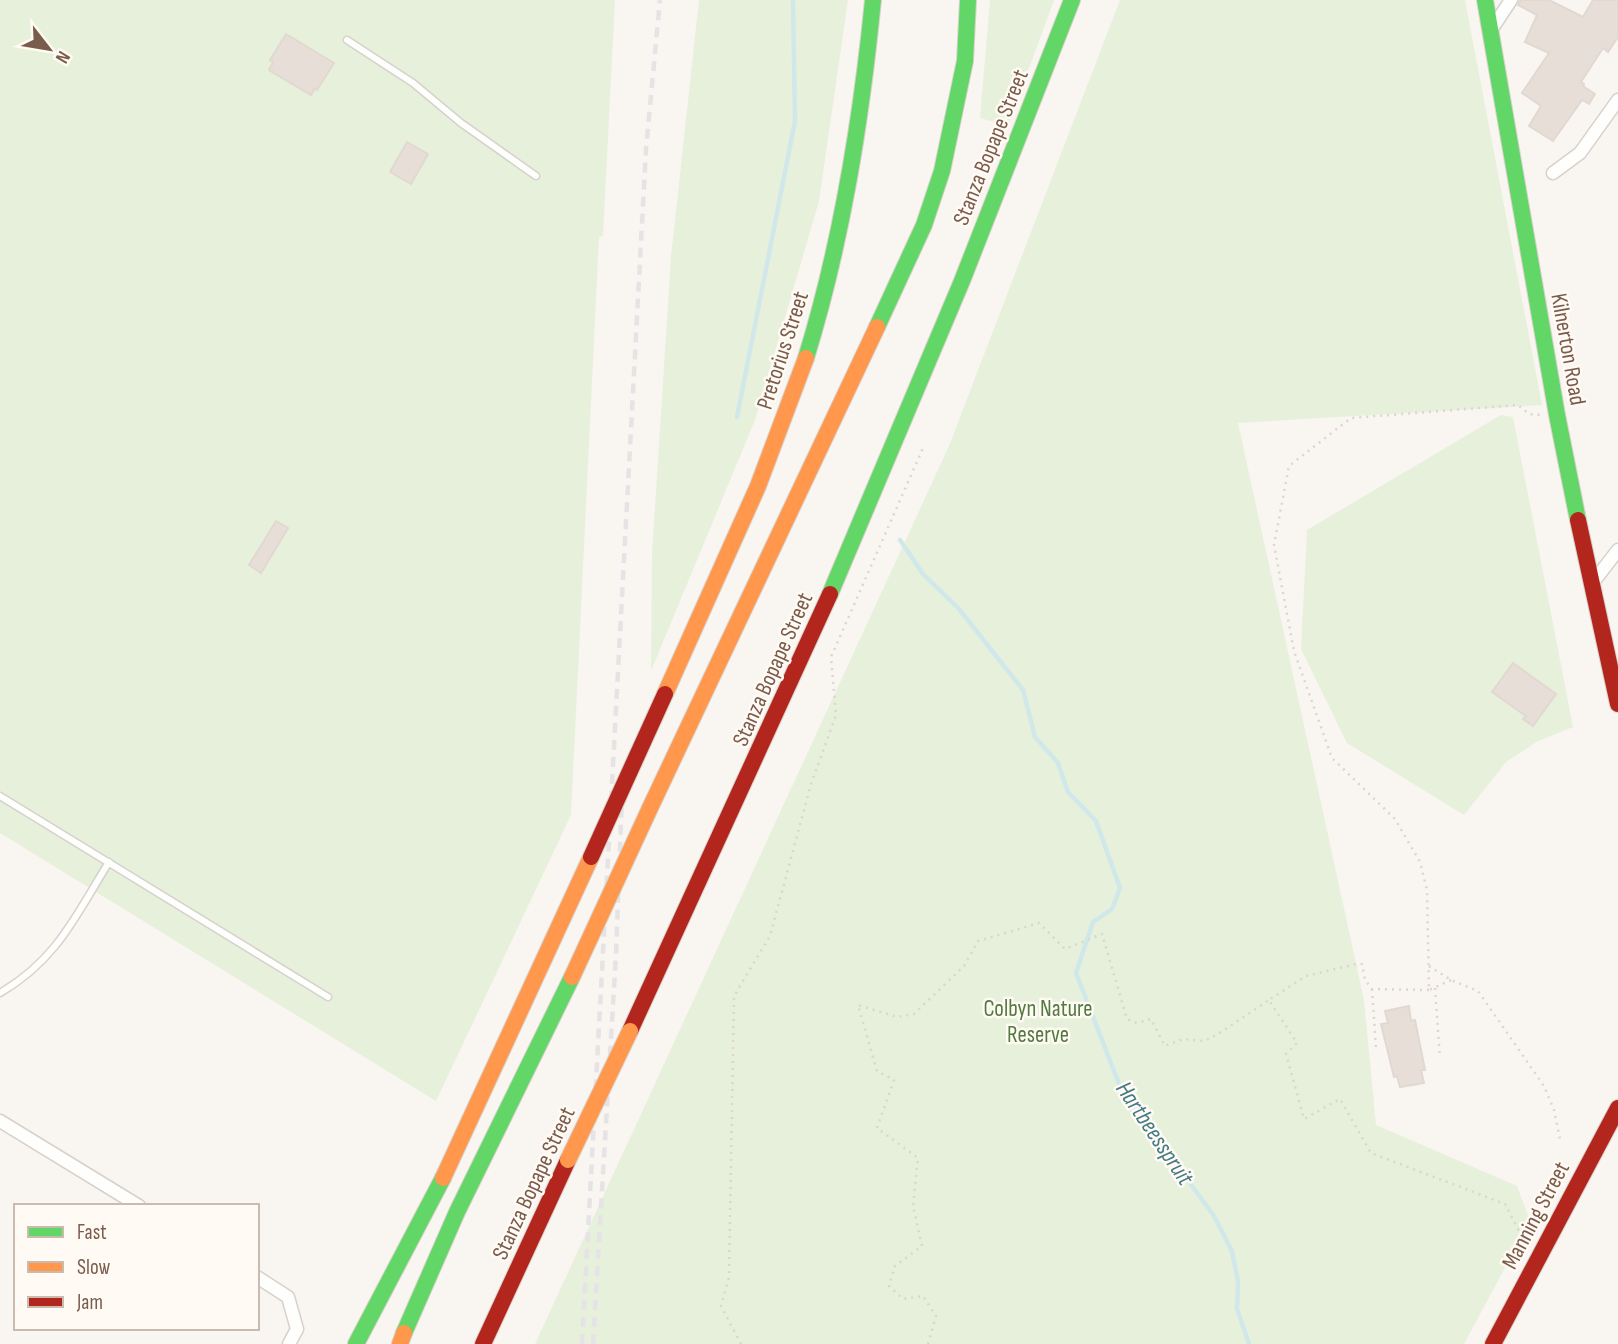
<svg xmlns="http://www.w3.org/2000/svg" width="1618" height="1344" font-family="'Sofia Sans Condensed',sans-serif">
  <rect width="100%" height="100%" fill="#f9f5f0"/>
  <path fill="#e7f0db" d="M0,0h615l-12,236 -4,1 -28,578 -135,286 -436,-268z
    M699,0h149l-29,201 -64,219 -104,251 1,-117 19,-297z
    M990,0h64l-46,126 -28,-8z
    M1120,0h345l77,405 -304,18 126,577 12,125 141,61 13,35 -66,123h-929l414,-898z
    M1501,415l12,2 60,310 -35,14 -32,21 -42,53 -117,-72 -46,-94 6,-119z"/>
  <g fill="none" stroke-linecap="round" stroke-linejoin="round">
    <path stroke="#d0e8ea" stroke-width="4.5" d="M737,417l58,-296 -2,-121
      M900,540l23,34 36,35 64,81 12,47 23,26 10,29 28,29 24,67 -8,21 -19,13 -17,51 45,116 93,127 18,35 6,31 -1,27 12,35"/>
  </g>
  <path fill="#e6ded7" stroke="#e2d8d2" stroke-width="2" d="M1520,0h29l34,17 10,-17h25v37l-10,15 -5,-4 -22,34 3,2 -1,2 12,8 -6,10 -7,-4 -29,41 -24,-15 12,-20 -19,-13 27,-40 -24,-11 12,-27 -19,-10z
    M286,34l48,29 -17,27 -2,-2 -4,7 -42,-25 4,-8 -3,-2z
    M407,142l21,12 -17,30 -21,-12z
    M276,521l12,7 -27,45 -12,-8z
    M1513,663l43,31 -23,32 -10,-7 3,-3 -34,-24z
    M1409,1006l2,15 4,-1 10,50h-4l3,13 -24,4 -3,-11 -3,1 -13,-53 7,-1 -3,-12z"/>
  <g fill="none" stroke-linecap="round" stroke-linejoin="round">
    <defs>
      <path id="lane" d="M347,40l66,43 48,40 75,53
        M0,796l328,201
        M0,993c57,-33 76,-78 109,-131"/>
      <path id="street" d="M1491,30l20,-30
        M1553,173l27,-20 38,-53
        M1591,585l27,-35
        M0,1121l139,85
        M257,1277l31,20 9,32 -8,15"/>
      <path id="fast" d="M1485,0l72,415 21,105
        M877,327l47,-102 18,-54 23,-110 3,-61
        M806,358c36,-117 55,-236 67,-358
        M830,594l132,-313 110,-281
        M404,1333l53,-121 115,-235
        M356,1344l87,-166"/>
      <path id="slow" d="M665,694l93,-208 48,-128
        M650,808l227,-481
        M443,1178l148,-321
        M400,1344l4,-11"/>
      <path id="jam" d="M1578,520l40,184
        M630,1031l200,-437
        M483,1344l85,-184
        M1493,1344l125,-236"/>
    </defs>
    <use href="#lane" stroke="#d7d1cb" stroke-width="9"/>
    <use href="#street" stroke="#d7d1cb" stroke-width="15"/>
    <use href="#fast" stroke="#d9d2cb" stroke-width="18"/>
    <use href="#slow" stroke="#d9d2cb" stroke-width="18"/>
    <use href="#jam" stroke="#d9d2cb" stroke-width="18"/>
    <path stroke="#dcd5d0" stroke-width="2.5" stroke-dasharray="2 5" stroke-linecap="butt" d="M1429,966l22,14 27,11 66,95 10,24 6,29
      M1451,980l-22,10 -2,-100 -7,-28 -25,-43 -63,-61 -38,-107 -20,-106 15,-79 62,-48 167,-13 11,9 11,1
      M1435,988l5,70
      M1372,989l4,59
      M1429,990l-57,-1 -7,-9 -3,-16h-6l-50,12 -37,24 28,43 -11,11 18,65 36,-20 31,54 134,51 17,33
      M741,1344l-20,-38 8,-29 5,-281 36,-60 41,-152 25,-69 -5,-58 92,-209
      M928,1344l8,-28 -13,-20 -20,3 -14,-13 6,-20 27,-20 -9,-40 5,-48 -41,-30 17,-48 -17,-9 -19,-66 39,12 17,-3 50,-48 14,-25 61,-18 26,26 37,-15 25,85 10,4 14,-4 14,27 18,-7 21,2 14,-7 51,-34"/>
    <use href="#lane" stroke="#fefefd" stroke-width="6"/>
    <use href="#street" stroke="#fefefd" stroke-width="12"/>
    <use href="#fast" stroke="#63d668" stroke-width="16"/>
    <use href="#slow" stroke="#ff974d" stroke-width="16"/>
    <use href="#jam" stroke="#b3261e" stroke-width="16"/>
    <path stroke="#e6e3e7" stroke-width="4.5" stroke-dasharray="10 7" stroke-linecap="butt" d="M582,1344l64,-1195 14,-149
      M593,1344l23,-390 6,-158"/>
    <defs>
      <path id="slow-bridge" d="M572,977l78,-169
        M568,1160l62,-129"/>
      <path id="jam-bridge" d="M591,857l74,-163"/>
    </defs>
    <use href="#slow-bridge" stroke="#d9d2cb" stroke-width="18" stroke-linecap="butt"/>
    <use href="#jam-bridge" stroke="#d9d2cb" stroke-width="18" stroke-linecap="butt"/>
    <use href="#slow-bridge" stroke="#ff974d" stroke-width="16"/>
    <use href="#jam-bridge" stroke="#b3261e" stroke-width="16"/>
  </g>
  <g text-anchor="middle" stroke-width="5" stroke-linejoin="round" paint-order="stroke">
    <g font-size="23" fill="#7a5c4d" stroke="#fffaf3">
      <text transform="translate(990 147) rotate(-68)" y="8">Stanza Bopape Street</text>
      <text transform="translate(1569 349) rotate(80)" y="8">Kilnerton Road</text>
      <text transform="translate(782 350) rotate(-72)" y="8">Pretorius Street</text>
      <text transform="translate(772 669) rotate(-66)" y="8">Stanza Bopape Street</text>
      <text transform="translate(533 1183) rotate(-65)" y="8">Stanza Bopape Street</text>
      <text transform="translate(1535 1215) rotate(-62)" y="8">Manning Street</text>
    </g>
    <g font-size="23" fill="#537a41" stroke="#fffaf3">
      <text x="1038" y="1016">Colbyn Nature<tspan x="1038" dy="26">Reserve</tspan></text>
    </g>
    <g font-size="24" font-style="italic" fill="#437c86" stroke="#fffaf3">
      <text transform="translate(1155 1133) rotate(56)" y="8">Hartbeesspruit</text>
    </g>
  </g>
  <rect x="14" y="1204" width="245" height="126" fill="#fffaf3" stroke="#cabbb1" stroke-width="2"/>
  <rect x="28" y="1227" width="35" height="10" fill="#63d668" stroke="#cabbb1" stroke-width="2"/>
  <text x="77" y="1239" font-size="21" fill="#7a5c4d">Fast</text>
  <rect x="28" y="1262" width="35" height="10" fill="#ff974d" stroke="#cabbb1" stroke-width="2"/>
  <text x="77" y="1274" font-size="21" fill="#7a5c4d">Slow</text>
  <rect x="28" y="1297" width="35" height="10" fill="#b3261e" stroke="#cabbb1" stroke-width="2"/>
  <text x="77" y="1309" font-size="21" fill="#7a5c4d">Jam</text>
  <g transform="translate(49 49) rotate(121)" stroke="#fffaf3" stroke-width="5" paint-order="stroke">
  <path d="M0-5L12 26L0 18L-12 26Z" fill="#7a5c4d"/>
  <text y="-10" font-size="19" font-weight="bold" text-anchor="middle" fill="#7a5c4d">N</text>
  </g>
</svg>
